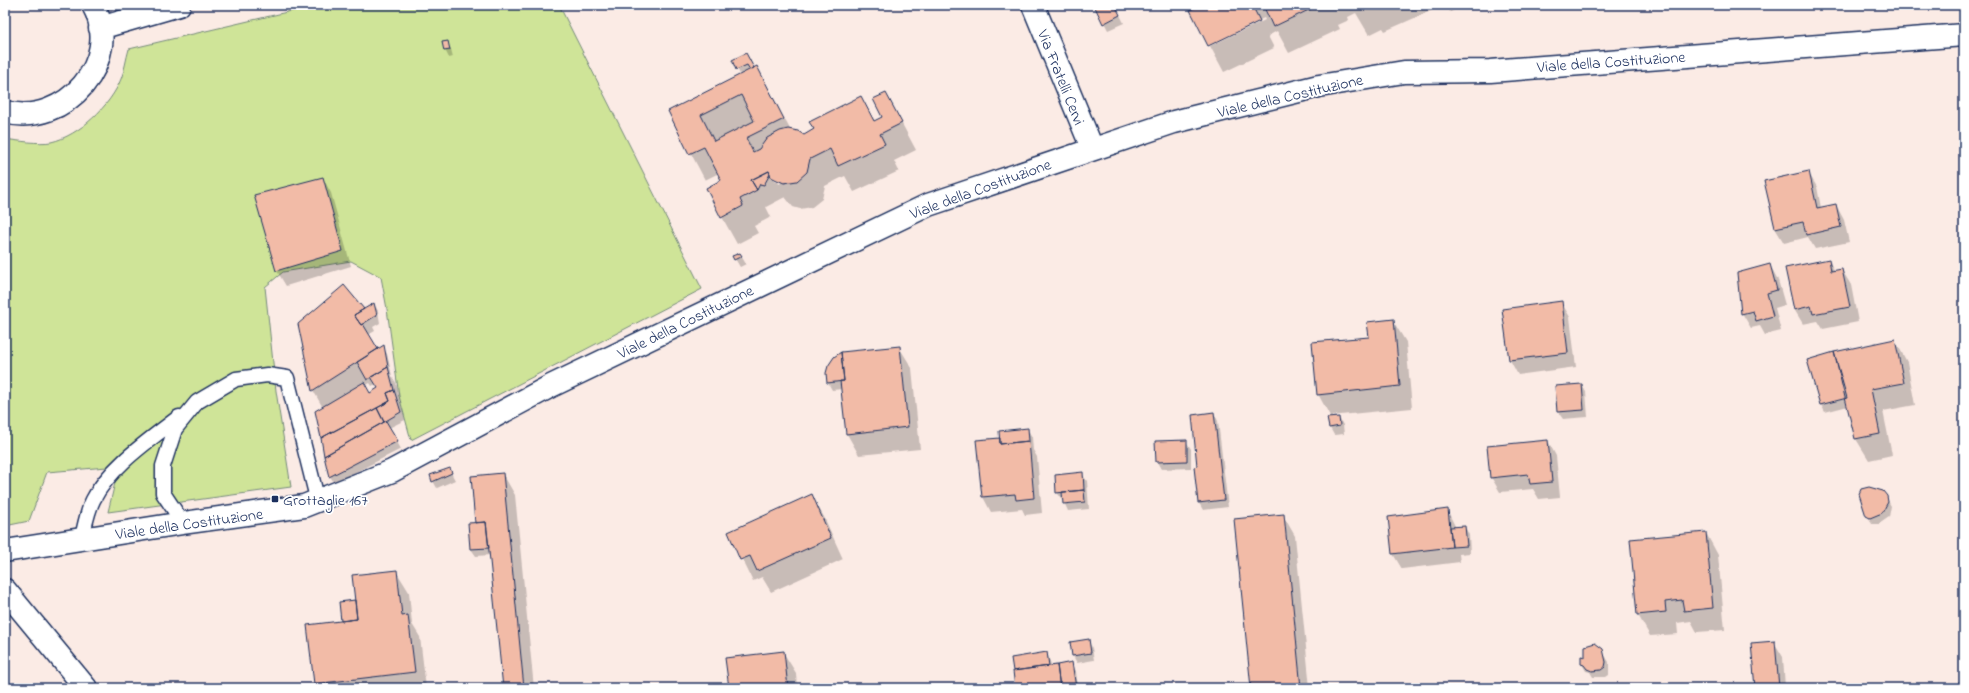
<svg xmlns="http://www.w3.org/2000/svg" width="1969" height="693" font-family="'Indie Flower',sans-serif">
  <rect width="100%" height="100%" fill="#fbebe5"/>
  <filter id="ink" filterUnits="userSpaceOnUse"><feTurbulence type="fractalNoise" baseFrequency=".025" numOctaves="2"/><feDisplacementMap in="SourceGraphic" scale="8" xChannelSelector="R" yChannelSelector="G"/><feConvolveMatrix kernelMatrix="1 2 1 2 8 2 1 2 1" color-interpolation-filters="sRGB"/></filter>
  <g filter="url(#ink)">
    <path fill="#cfe498" stroke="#758a7b" d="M317,5h242l143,284 -291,151 -12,-44 -12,-87 -6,-32 -30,-16 -68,11 -18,15 11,104 15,96 -183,25 11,-46 -72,6 -18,49 -24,5v-387c13,2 34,5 46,3 28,-6 60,-37 70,-63 4,-10 5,-20 8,-30z"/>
    <path fill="#0003" fill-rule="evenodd" d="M1095,5h20l9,18 -16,7z
      M1201,5h232l2,4 -50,22 -2,-3 -14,7 -13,-22 -8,4 1,3 -11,5 2,4 -51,24 -12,-22 -9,5 6,12 -50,24 -14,-26 55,-26 -1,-2 -55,26z
      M1446,5h19l-15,7z
      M447,42l4,7 2,8 -4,1 -4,-8z
      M745,54l9,15 3,-1 34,63 13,5 57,-39 14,25 9,-5 2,-23 30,56 -22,11 5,10 -45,21 -9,-16 -20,10 -3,13 -10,8 -12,2 -7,-2 -8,-10 -19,10 5,10 -17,9 4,7 -21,11 -15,-27v-36l-3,-8 -14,7 -36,-68 72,-36 -8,-15zM772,176l9,6 -1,2 -8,-6z
      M1808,172l9,15 4,21 15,-3 8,15 5,22 -34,7 -7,-12 -24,6 -9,-15 -10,-47z
      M323,178l8,15 20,73 -65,20 -9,-15 -22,-76z
      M740,254l6,10 -6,3 -6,-10z
      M1828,260l7,11 7,-1 9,15 7,37 -35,7 -5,-8 -15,3 -9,-15z
      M1770,265l8,15 7,25 -10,3 6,23 -16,4 -5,-9 -9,2 -9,-15z
      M1561,302l9,15 6,50 -58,8 -8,-15z
      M374,304l4,7 2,12 -7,4 2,4 -7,4 10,15 5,-3 4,7 5,22 4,7 9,37 -16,8 12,21 -67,34 -4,-7 -14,-64 7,-4 -10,-18 51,-80zM370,383l2,3 4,-2 3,5 -9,5 -5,-8z
      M1393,321l13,21 6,66 -82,8 -12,-22 52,-56z
      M1895,340l12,22 8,43 -32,6 9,44 -23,5 -13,-21 -8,-33 -23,6 -4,-7 -12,-45z
      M899,347l13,21 8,81 -61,6 -12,-21 -5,-45 -10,1 -4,-7z
      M1582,385l4,7 2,25 -25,2 -5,-7z
      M1214,413l4,8 10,86 -25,3 -4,-7 -1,-36z
      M1339,418l4,7 1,9 -10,1 -4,-7z
      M1028,430l4,7 1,13 4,7 5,56 -17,2 -3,-6 -31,3 -8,-15z
      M1186,441l5,8v19l-30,1 -4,-7z
      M1548,441l8,15 4,41 -21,2 -6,-10 -33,3 -9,-15z
      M449,469l6,11 -18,8 -4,-7z
      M503,474l12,21 19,193h-30l-13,-133 -15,1 -5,-7 5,-25z
      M1082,474l5,7 2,28 -21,2 -5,-11h-1l-5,-8z
      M1867,488h8l8,4 8,14 -2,11 -10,7h-7l-4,-8z
      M811,495l13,22 19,42 -72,33 -9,-15 -9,4 -24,-49z
      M1447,510l9,18 9,-1 4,8 1,18 -11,1 1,8 -58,7 -9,-15z
      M1283,515l12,21 15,152h-58z
      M1706,533l12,22 7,75 -28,2 -6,-11 -14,2 1,11 -28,2 -12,-21z
      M396,571l13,21 3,32 8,13 6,51h-108l-3,-4 28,-62 13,-21z
      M1088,640l4,8 2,12 -17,3 -4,-7z
      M1774,642l9,15 2,31h-29z
      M783,652l13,21 1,15h-67z
      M1047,653l5,14 19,-3 5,7 2,17h-62l-4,-29z
      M1604,654l5,8v13l-3,2h-13l-3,-5 -4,-1 -4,-7 5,-6z"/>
    <path fill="#f2bba7" stroke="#1b2f5e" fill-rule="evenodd" d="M1094,5h21l5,10 -17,9z
      M1200,5h61l-7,4 6,12 -52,25 -18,-36z
      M1263,5h56l-46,22z
      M1351,5h10l-9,4z
      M448,41l2,9 -6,1 -2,-9z
      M746,53l8,15 -4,2 -3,-5 -11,5 -4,-10z
      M757,66l27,53 -38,19 7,14 6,-3 8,-11 13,-7 8,-2 10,2 6,4 10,-6 -5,-7 52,-26 13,25 8,-4 -9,-18 13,-6 16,30 -22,11 5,10 -47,22 -8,-17 -20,10 -3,13 -10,9 -13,2 -7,-3 -6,-3 -2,-6 -18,9 6,10 -17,9 3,7 -22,12 -15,-30 15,-8 -17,-33 -15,7 -21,-43zM741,95l13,26 -40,20 -13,-26z
      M769,171l1,3 -6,11 -4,-1 -3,6 -6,-10z
      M1809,171l8,37 19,-4 5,23 -35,8 -3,-13 -28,6 -11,-47z
      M323,177l20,74 -67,20 -22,-76z
      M740,253l2,3 -8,4 -2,-4z
      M1829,259l2,12 11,-2 8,38 -37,7 -2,-8 -17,4 -9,-42z
      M1770,264l7,26 -10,3 6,23 -17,5 -3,-10 -12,3 -4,-41z
      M344,285l20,24 -10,6 7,10 2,-1 15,25 -66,42 -14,-67z
      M1562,301l6,52 -59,7 -7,-51z
      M374,303l3,12 -16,10 -7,-10z
      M1394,319l6,67 -83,9 -5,-53 57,-5 -2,-15z
      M1895,339l9,44 -33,6 9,45 -25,5 -21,-87z
      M384,345l4,22 -21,13 -10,-18z
      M900,346l8,81 -62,7 -6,-53h4l-3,-29z
      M841,352l3,29 -17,2 -1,-10 2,-7 6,-9z
      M1834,352l13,46 -27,7 -13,-45z
      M388,367l6,23 -7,3 3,8 -69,37 -6,-27 49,-29 6,11 8,-5 -7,-11z
      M1582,384l2,26 -27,2 -2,-26z
      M394,390l7,22 -17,10 -7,-14 13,-7 -3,-8z
      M377,408l7,14 -60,34 -3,-18z
      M1214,412l10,88 -26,3 -4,-36 3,-1 -5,-51z
      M1339,417l1,9 -11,2 -2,-10z
      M386,421l12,20 -69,36 -5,-21z
      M1028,428l1,13 -29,3 -1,-13z
      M1000,438v6l29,-3 5,57 -18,2 -1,-6 -33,3 -6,-57z
      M1187,440v21l-31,1 -1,-21z
      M1548,440l4,42 -22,2 -2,-10 -38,4 -3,-32z
      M450,468l2,5 -20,9 -2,-7z
      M1083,472l1,18 -28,3 -1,-18z
      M503,473l21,215h-21l-17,-166 -11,1 -4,-47z
      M1869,487l14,4 4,5 1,6 -6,11 -12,5 -4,-2 -7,-22 2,-5z
      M1084,490l1,12 -22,2 -1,-12z
      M812,494l19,44 -74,33 -7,-15 -10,4 -12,-28z
      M1448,509l4,38 -60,7 -4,-37z
      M1284,514l17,174h-50l-17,-169z
      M486,522l3,26 -19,1 -2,-26z
      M1465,526l2,20 -15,1 -2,-20z
      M1706,532l7,76 -29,3 -2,-11 -17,2 1,10 -29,3 -7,-76z
      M397,570l5,46 6,-1 7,57 -101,12 -7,-59 50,-6 -5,-44z
      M355,600l2,19 -16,2 -2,-19z
      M1089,639l2,14 -19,3 -2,-14z
      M1775,641l4,47h-24l-4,-45z
      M1595,643l8,6 3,13 -1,5 -4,3 -9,1 -5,-2 -3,-4 -3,-1v-8l4,1v-11z
      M784,651l4,37h-59l-4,-30z
      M1047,652l2,14 -36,5 -2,-13z
      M1072,662l4,26h-16l-3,-23z
      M1057,665l3,23h-45l-2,-17z"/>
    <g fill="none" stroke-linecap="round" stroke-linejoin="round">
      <defs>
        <path id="lane" d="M183,523l-20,-30v-27l12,-37 22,-27 39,-23 31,-4 20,3 31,124
          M82,538c3,-13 5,-26 11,-38 16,-33 58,-61 86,-83"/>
        <path id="street" d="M1033,5l59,143
          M100,28l79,-23
          M5,112c60,16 119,-52 88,-107
          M5,551l178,-28 121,-17 88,-35 159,-85 377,-181 246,-83 145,-36 85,-14 86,-1 474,-36"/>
        <path id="secondary" d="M5,590l81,98"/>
      </defs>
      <use href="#lane" stroke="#1b2f5e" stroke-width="17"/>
      <use href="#street" stroke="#1b2f5e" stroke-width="25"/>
      <use href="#secondary" stroke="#1b2f5e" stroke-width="25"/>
      <use href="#lane" stroke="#fff" stroke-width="14"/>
      <use href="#street" stroke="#fff" stroke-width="22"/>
      <use href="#secondary" stroke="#fff" stroke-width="22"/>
    </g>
  </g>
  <rect fill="#1b2f5e" stroke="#fff" stroke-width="1.5" x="271" y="495" width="8" height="8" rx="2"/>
  <g text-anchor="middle" stroke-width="3.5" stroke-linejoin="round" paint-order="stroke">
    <g font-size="16" fill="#1b2f5e" stroke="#fff">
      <text transform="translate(1611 61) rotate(-4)" y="6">Viale della Costituzione</text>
      <text transform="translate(1062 77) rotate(68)" y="6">Via Fratelli Cervi</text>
      <text transform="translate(1290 95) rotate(-13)" y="6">Viale della Costituzione</text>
      <text transform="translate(980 188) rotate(-20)" y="6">Viale della Costituzione</text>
      <text transform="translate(685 321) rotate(-26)" y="6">Viale della Costituzione</text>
      <text transform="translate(189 523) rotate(-8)" y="6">Viale della Costituzione</text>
    </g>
    <g font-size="16" fill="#1b2f5e" stroke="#fff" text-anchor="start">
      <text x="283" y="505">Grottaglie 167</text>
    </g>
  </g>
  <rect width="1969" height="693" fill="none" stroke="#fff" stroke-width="20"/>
  <rect x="10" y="10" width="1949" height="673" fill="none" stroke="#1b2f5e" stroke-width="1.5" filter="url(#ink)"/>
</svg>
